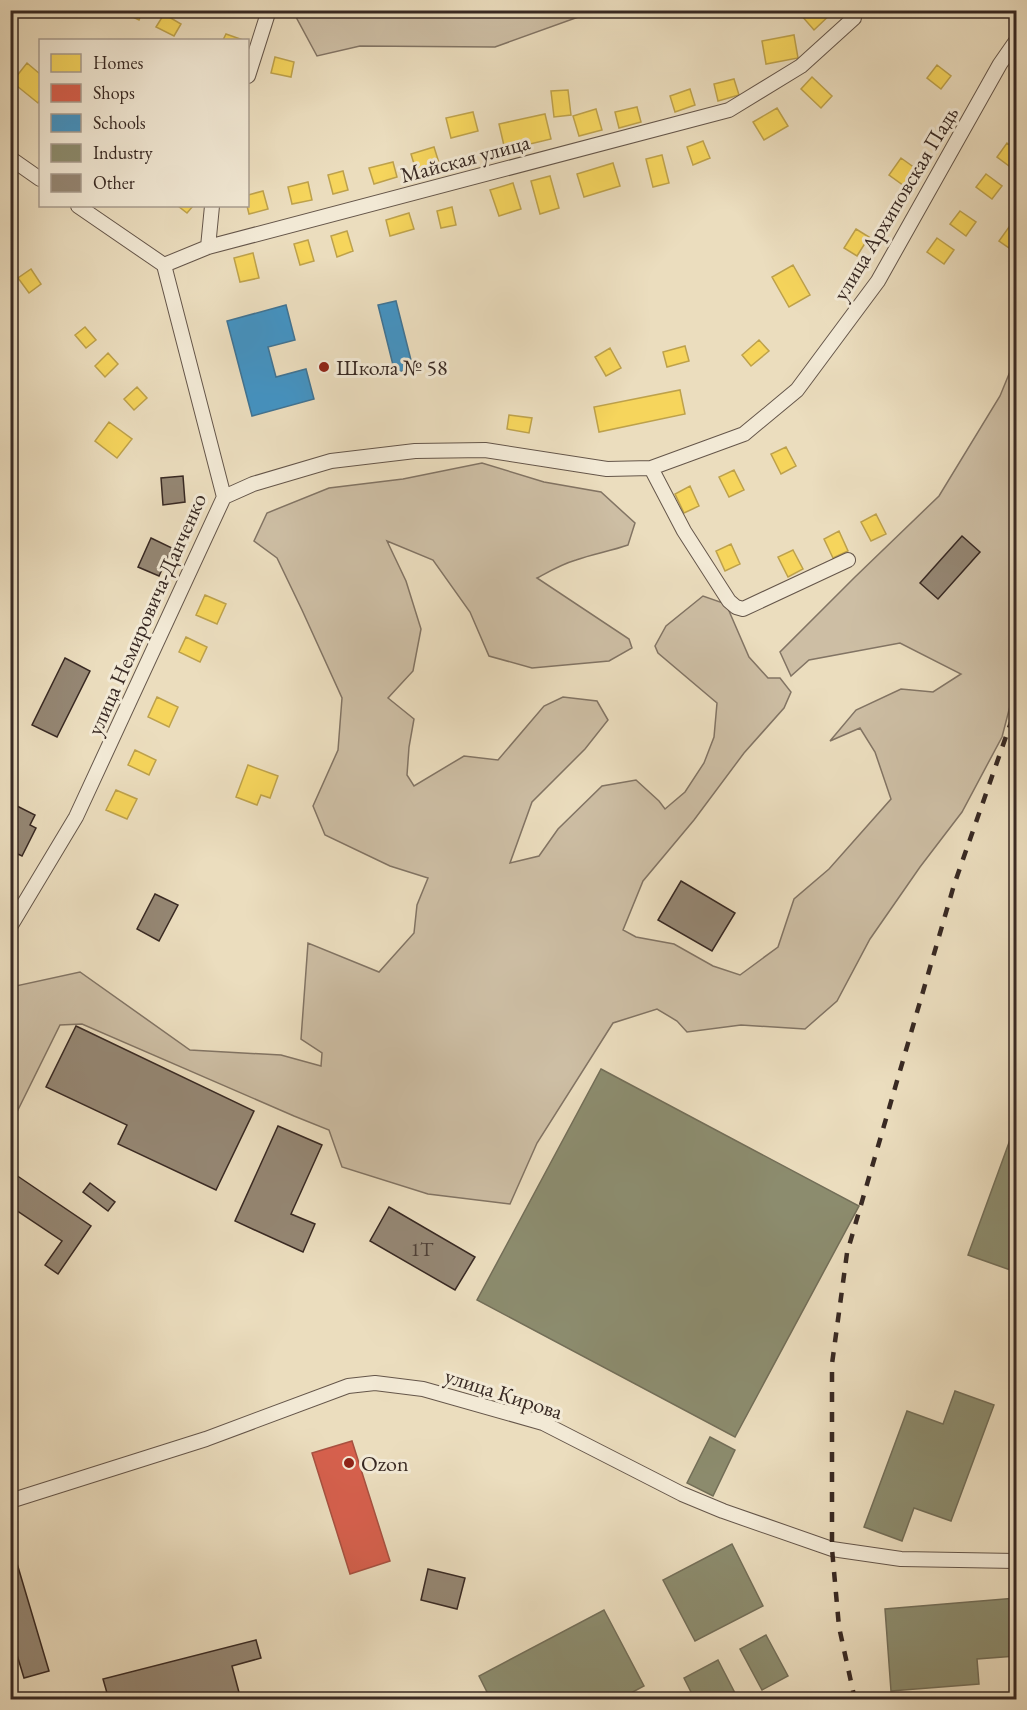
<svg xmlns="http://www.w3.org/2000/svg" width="1027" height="1710" font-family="'EB Garamond',serif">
  <rect width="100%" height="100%" fill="#ebddbe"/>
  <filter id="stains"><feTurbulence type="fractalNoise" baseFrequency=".00333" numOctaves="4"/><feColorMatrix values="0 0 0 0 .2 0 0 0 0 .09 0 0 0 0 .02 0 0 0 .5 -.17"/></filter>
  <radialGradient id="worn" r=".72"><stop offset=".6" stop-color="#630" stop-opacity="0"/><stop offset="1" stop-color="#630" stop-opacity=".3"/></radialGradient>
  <path fill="#cdbea4" stroke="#827464" stroke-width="1.5" d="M300,11v-1l295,1 -100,36 -135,-1 -43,10 -21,-39z
    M1016,357v326l-14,54 -40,75 -42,55 -50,72 -33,62 -32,28 -64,-4 -54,7 -10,-11 -20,-12 -44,14 -76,120 -27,61 -82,-10 -86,-27 -13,-37 -35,-14 -212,-92 -22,1 -49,99v-137l69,-15 110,78 91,5 40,11 1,-13 -21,-14 7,-96 71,29 35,-39 3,-28 11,-27 -38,-12 -65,-31 -12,-29 25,-56 4,-52 -40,-88 -25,-52 -23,-17 13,-28 62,-25 74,-9 79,-16 62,19 57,10 34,31 -7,22c-17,6 -35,9 -52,15 -14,4 -26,11 -39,18l92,61 3,9 -23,13 -77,7 -43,-12 -19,-44 -37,-52 -46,-19 19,40 15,48 -8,42 -25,27 26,21 -5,28 -2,28 7,11 50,-30 34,4 46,-54 19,-9 34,4 11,19 -23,29 -53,53 -22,61 29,-7 19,-27 44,-43 34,-6 23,21 6,8 20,-17 19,-29 10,-26 3,-34 -59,-50 -3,-7 11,-20 37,-30 23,8 23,53 19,21h12l11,14 -7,16 -40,45 -50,67 -51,61 -20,49 13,7 38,7 39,22 27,9 38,-28 16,-48 35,-30 62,-70 -16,-47 -15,-24 -30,13 26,-31 45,-21 32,3 28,-18 -61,-31 -91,17 -18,16 -11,-24 75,-75 84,-81 61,-100z"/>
  <path fill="#f6d55c" stroke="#bda14b" stroke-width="1.5" d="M118,10h25l-4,10z
    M806,10h29l-21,20 -13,-15z
    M164,14l17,10 -7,12 -18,-9z
    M226,34l17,6h-20z
    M794,35l4,23 -32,6 -4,-23z
    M275,57l19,5 -3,15 -20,-4z
    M27,63l13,11v26l-2,3 -26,-21z
    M937,65l14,11 -10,13 -14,-11z
    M812,77l20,19 -11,12 -20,-19z
    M734,79l5,16 -21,6 -4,-17z
    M690,89l5,16 -20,7 -5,-16z
    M568,90l3,25 -17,2 -3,-26z
    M637,107l4,15 -22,6 -4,-16z
    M777,108l11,18 -24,14 -11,-18z
    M596,109l6,21 -23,6 -6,-20z
    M473,112l5,19 -27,7 -5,-20z
    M545,114l6,25 -46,11 -6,-26z
    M703,141l7,17 -17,7 -6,-18z
    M1007,143l9,7v14l-3,5 -16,-12z
    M434,147l6,19 -23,8 -6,-20z
    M662,155l7,28 -16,4 -7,-28z
    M901,158l18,13 -12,17 -18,-13z
    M393,162l4,15 -23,7 -5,-16z
    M613,163l7,23 -36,11 -7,-23z
    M343,171l5,19 -15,4 -5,-19z
    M986,174l16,12 -10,13 -16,-12z
    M550,176l9,32 -19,6 -9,-33z
    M308,182l4,18 -20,4 -4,-17z
    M513,183l8,26 -22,7 -9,-26z
    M263,191l5,18 -19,5 -2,-8 1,-11z
    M178,206h15l-6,7z
    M452,207l4,18 -15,3 -4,-17z
    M960,211l16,11 -10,14 -16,-12z
    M409,213l5,16 -24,7 -4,-16z
    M1009,227l7,6 -1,19 -16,-11z
    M856,229l13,8 -12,19 -13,-8z
    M347,231l6,20 -16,6 -6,-21z
    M937,238l17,12 -10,14 -17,-12z
    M308,240l6,21 -14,4 -6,-21z
    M253,253l6,25 -19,4 -6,-24z
    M793,265l17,30 -21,12 -17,-30z
    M31,269l10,15 -12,9 -11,-15z
    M85,327l11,13 -10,8 -11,-13z
    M759,340l10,11 -18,15 -9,-11z
    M685,346l4,15 -22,6 -4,-15z
    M610,348l11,20 -15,8 -11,-19z
    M108,353l10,11 -13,13 -10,-11z
    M137,387l10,11 -13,12 -10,-11z
    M680,390l5,24 -86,18 -5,-25z
    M509,415l23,3 -3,15 -22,-4z
    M109,422l23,17 -15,19 -22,-17z
    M786,447l10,19 -15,8 -10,-20z
    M734,470l10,20 -15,7 -10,-20z
    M690,486l9,20 -15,7 -9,-19z
    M876,514l10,20 -15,7 -10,-19z
    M839,531l9,20 -15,7 -9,-19z
    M731,544l9,20 -15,7 -9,-20z
    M793,550l10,19 -15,8 -10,-20z
    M205,595l21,9 -9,20 -21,-9z
    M186,637l21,10 -7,15 -21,-10z
    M157,697l21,10 -9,20 -21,-10z
    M135,750l21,10 -7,15 -21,-10z
    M248,765l30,11 -8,22 -9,-3 -4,10 -21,-8z
    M116,790l21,9 -10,20 -21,-9z"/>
  <path fill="#d6604d" stroke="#a75040" stroke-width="1.5" d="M352,1441l38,120 -40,13 -38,-121z"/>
  <path fill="#4393c3" stroke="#407393" stroke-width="1.5" d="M396,301l17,67 -18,5 -17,-68z
    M286,305l9,35 -27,7 8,30 30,-8 8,30 -62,17 -25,-95z"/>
  <path fill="#8c8c6e" stroke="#736e58" stroke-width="1.5" d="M601,1069l258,137 -124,231 -258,-137z
    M1010,1140l6,2v130l-48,-17z
    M955,1391l39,14 -43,116 -37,-13 -12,33 -38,-14 43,-116 36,13z
    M710,1437l25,13 -22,46 -26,-13z
    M732,1544l31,62 -68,35 -32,-61z
    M1016,1598v58l-39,3 2,25 -88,7 -6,-82z
    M604,1610l40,76 -26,14h-127l-12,-24z
    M766,1635l22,41 -26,14 -22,-41z
    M718,1660l19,37 -6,3h-36l-11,-22z"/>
  <path fill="#958774" stroke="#382923" stroke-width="1.5" d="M183,476l2,26 -22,3 -2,-27z
    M962,536l18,16 -42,47 -18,-16z
    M151,538l21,10 -13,28 -21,-9z
    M65,658l25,13 -33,66 -25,-12z
    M17,806l18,9 -5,10 6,3 -14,28 -4,-2 -5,12 -3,-1v-48l2,1z
    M681,881l54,32 -23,38 -54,-31z
    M155,894l23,11 -19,36 -22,-12z
    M76,1026l178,85 -38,79 -98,-46 9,-19 -81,-38z
    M278,1126l44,19 -31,69 24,10 -12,28 -68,-31z
    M16,1175l75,51 -33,48 -13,-9 17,-24 -52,-35v-22z
    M90,1183l25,19 -7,9 -25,-19z
    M389,1207l86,50 -20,33 -85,-49z
    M13,1550l36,121 -25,7 -14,-46v-81z
    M428,1569l37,9 -8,31 -36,-9z
    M256,1640l5,18 -29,8 9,34h-132l-6,-21z"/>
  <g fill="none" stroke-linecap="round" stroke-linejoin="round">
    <defs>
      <path id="street" d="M248,76l21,-66
        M10,158l30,21
        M78,206l86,59 44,-18 521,-137 72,-44 53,-48
        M208,247l4,-41
        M651,468l33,63 45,70 7,6 7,2 105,-49
        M224,497l29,-13 78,-23 84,-10 70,-1 122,19 44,-1 93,-34 53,-44 81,-109 122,-217 16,-23
        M10,927l66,-110 148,-320 -60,-232
        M10,1501l196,-62 142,-53 27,-3 48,6 120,34 139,71 41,17 109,38 69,10 115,2"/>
    </defs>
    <use href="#street" stroke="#65564a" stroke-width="16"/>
    <use href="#street" stroke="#f2e9d5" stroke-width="14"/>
    <path stroke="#382923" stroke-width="4.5" stroke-dasharray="10 10" stroke-linecap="butt" d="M855,1700l-16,-73 -7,-78v-185l15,-111 107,-368 62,-177"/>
  </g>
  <g fill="#8f2418" stroke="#f2e9d5" stroke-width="2">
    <circle cx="324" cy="367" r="6"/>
    <circle cx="349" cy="1463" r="6"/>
  </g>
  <g text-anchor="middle" stroke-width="6" stroke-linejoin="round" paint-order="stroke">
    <g font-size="20" fill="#4f4037">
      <text x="422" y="1256">1Т</text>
    </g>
    <g font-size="22" fill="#382923" stroke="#f2e9d5">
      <text transform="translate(465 158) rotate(-15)" y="8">Майская улица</text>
      <text transform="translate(895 203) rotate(-59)" y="8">улица Архиповская Падь</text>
      <text transform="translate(146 614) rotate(-66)" y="8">улица Немировича-Данченко</text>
      <text transform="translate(504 1393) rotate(18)" y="8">улица Кирова</text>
    </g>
    <g font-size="22" fill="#382923" stroke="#f2e9d5" text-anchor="start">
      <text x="336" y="375">Школа № 58</text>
      <text x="361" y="1471">Ozon</text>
    </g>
  </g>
  <rect width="1027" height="1710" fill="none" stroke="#ebddbe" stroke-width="36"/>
  <rect x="12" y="12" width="1003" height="1686" fill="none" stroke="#382923" stroke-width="3"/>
  <rect x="18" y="18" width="991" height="1674" fill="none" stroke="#382923" stroke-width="1.5"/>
  <rect x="39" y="39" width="210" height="168" fill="#f2e9d5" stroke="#a89c8e" stroke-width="1.5"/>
  <rect x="51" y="54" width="30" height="18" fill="#f6d55c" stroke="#a89c8e" stroke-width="1.5"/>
  <text x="93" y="69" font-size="18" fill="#382923">Homes</text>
  <rect x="51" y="84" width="30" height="18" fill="#d6604d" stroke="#a89c8e" stroke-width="1.5"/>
  <text x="93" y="99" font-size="18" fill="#382923">Shops</text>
  <rect x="51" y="114" width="30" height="18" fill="#4393c3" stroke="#a89c8e" stroke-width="1.5"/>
  <text x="93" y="129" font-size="18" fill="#382923">Schools</text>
  <rect x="51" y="144" width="30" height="18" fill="#8c8c6e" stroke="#a89c8e" stroke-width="1.5"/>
  <text x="93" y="159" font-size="18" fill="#382923">Industry</text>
  <rect x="51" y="174" width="30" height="18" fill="#958774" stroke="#a89c8e" stroke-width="1.5"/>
  <text x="93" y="189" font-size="18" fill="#382923">Other</text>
  <rect width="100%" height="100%" filter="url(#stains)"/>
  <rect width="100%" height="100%" fill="url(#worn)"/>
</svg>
